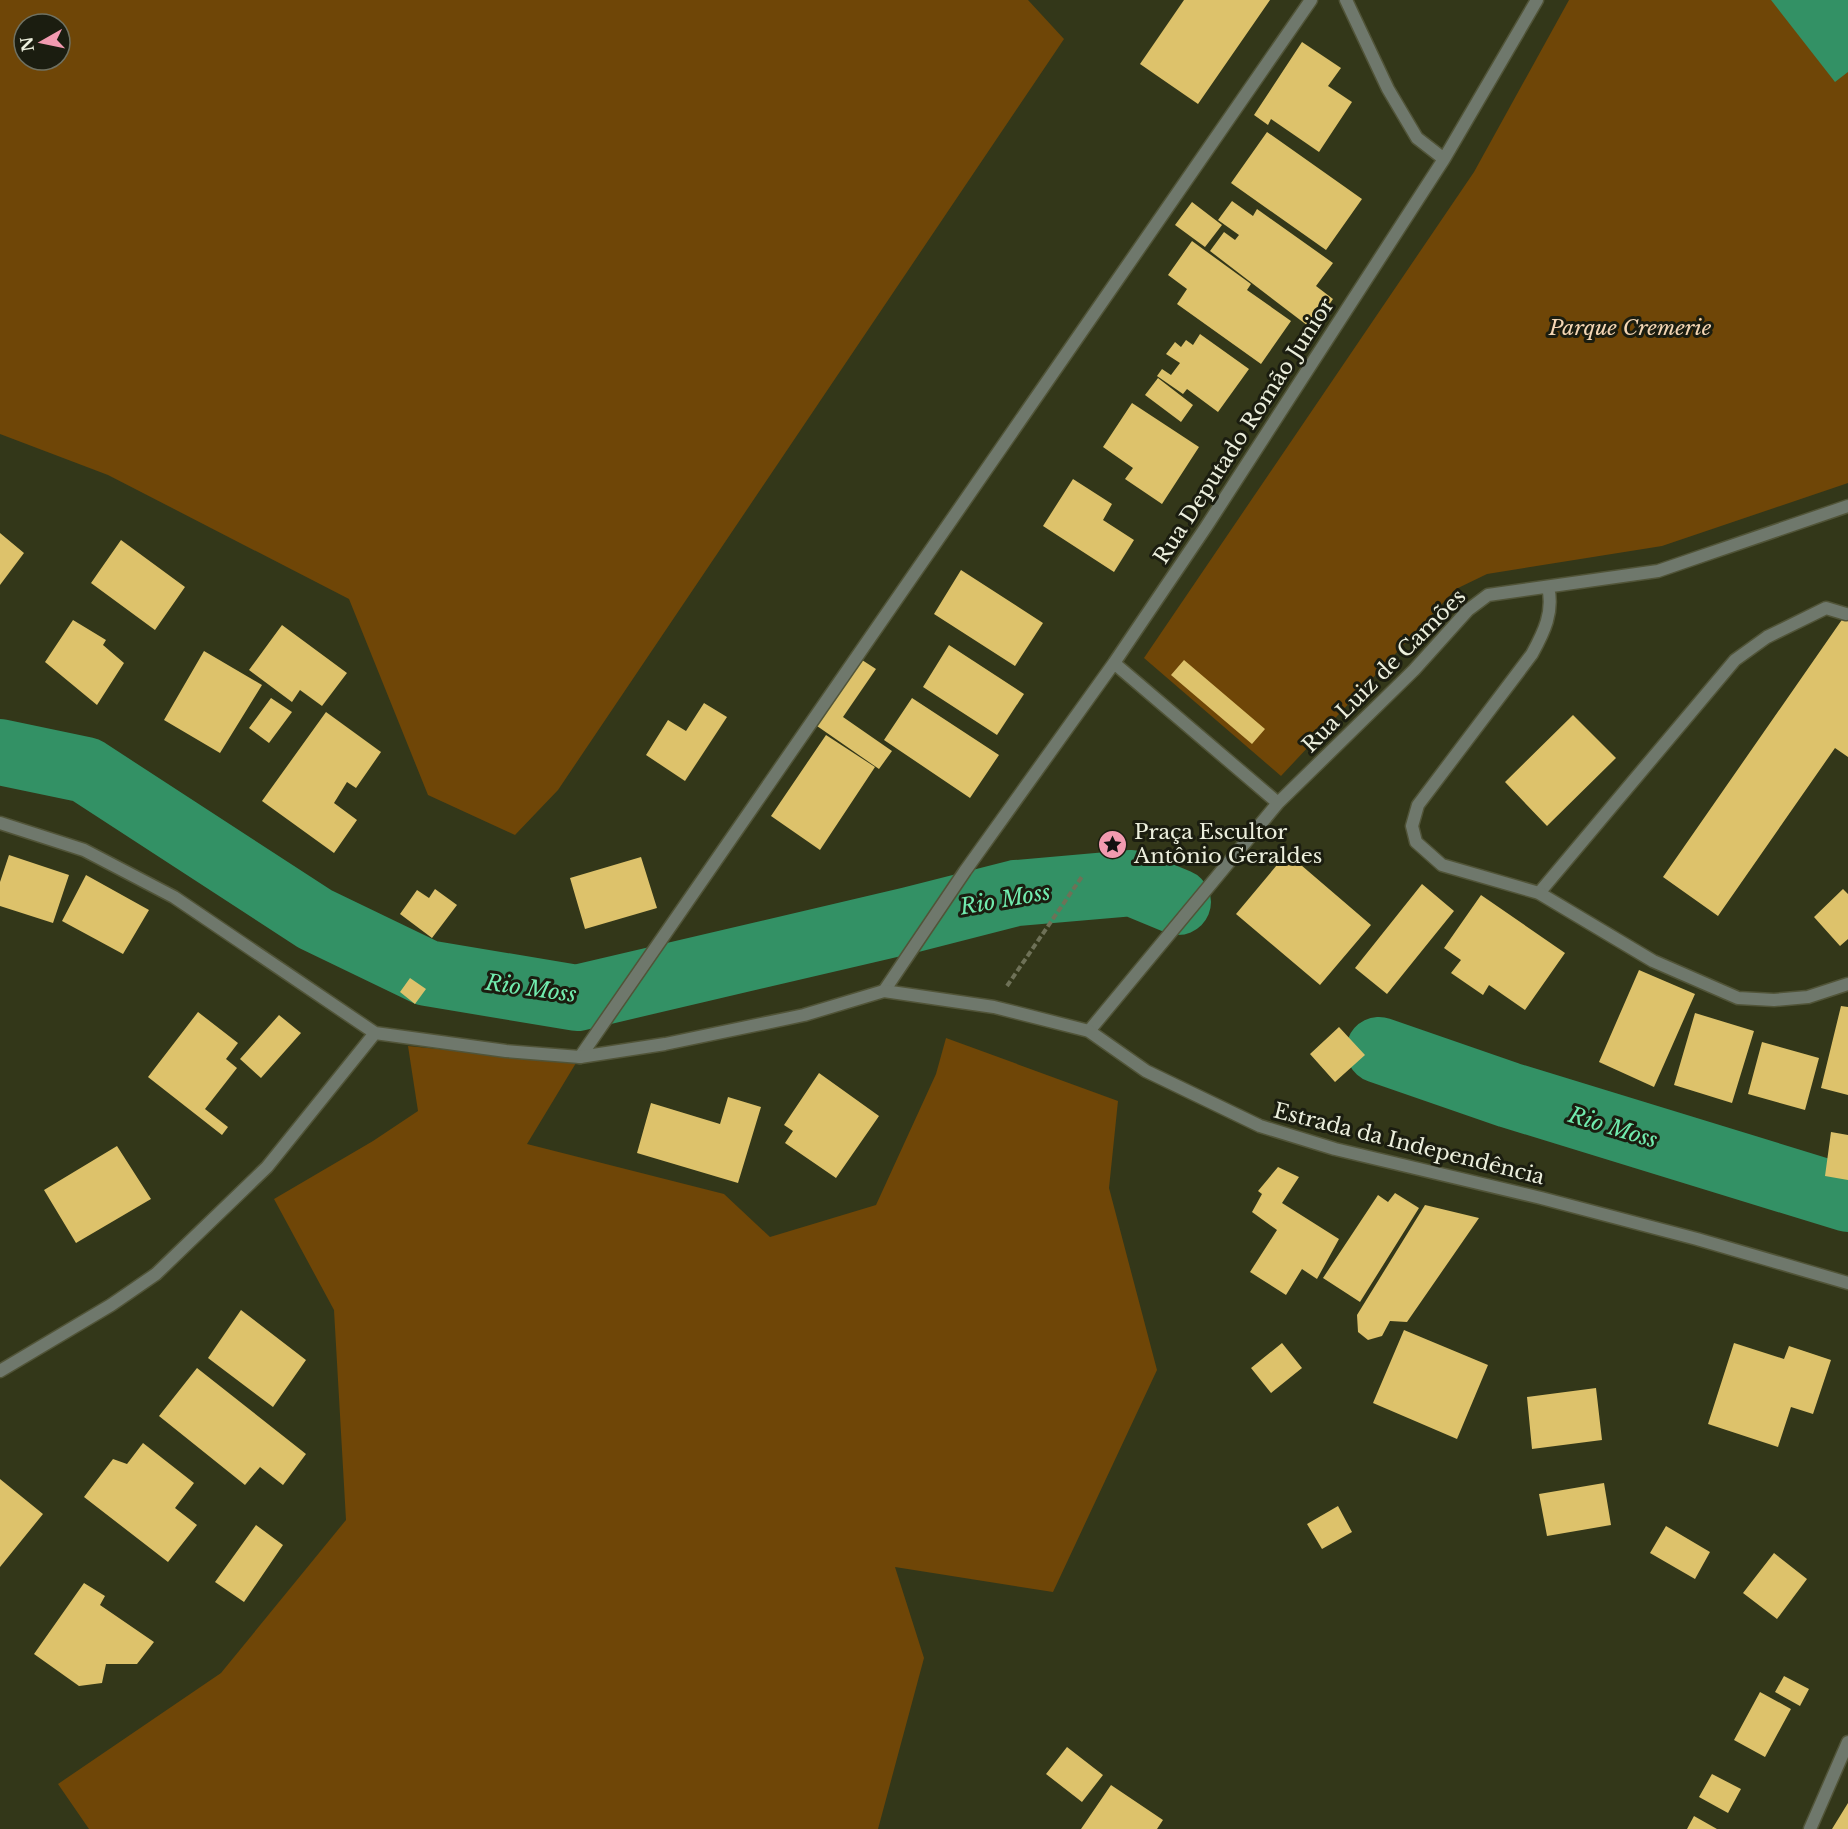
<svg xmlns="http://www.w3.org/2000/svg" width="1848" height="1829" font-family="'Libre Baskerville',serif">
  <rect width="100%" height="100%" fill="#333719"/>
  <path fill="#6f4607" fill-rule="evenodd" d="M0,0h1028l36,39 -506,751 -43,45 -87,-40 -79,-196 -241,-124 -108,-41zM24,24h36v36h-36z
    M1569,0h279v483l-186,63 -175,28 -31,15 -175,187 -137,-118 330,-486z
    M946,1038l172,63 -9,87 48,182 -104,222 -158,-25 29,91 -46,171h-789l-31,-45 163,-111 125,-153 -12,-210 -60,-111 99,-58 45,-30 -10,-65 168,17 -49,81 197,50 46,43 106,-32 60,-131z"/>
  <path fill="#339165" d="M1771,0h77v72l-13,10z"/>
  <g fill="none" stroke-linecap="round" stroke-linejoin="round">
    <path stroke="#339165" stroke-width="66" d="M0,752l86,18 229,149 112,54 150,25 333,-78 106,-27 116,-10 46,19
      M1379,1050l130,45 339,104"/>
  </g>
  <path fill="#ddc26b" d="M1184,0h86l-72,104 -58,-40z
    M1302,42l39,26 -13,18 24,16 -33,50 -48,-33 -3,6 -14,-10z
    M1267,132l95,67 -36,51 -95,-67z
    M1232,201l21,15 4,-7 76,54 -17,23 17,13 -21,30 -102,-78 14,-19 11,8 4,-5 -21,-15z
    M1192,202l30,23 -17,22 -30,-22z
    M1192,241l59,43 -4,6 44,31 -30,43 -84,-60 10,-15 -19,-14z
    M1200,334l49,35 -31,43 -31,-23 -4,5 -26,-18 5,-7 9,6 9,-12 -14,-9 9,-12 6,5 5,-7 7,5z
    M1158,378l35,27 -12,17 -36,-27z
    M1132,403l67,44 -37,57 -37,-25 8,-11 -30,-21z
    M1073,479l39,25 -9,16 31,20 -20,32 -71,-46z
    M0,533l24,20 -24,32z
    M121,540l64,47 -30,43 -64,-47z
    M961,570l82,53 -28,43 -81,-52z
    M1848,611v146l-13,-9 -117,168 -55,-39z
    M73,620l33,20 -3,5 21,18 -27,42 -52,-43z
    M282,625l65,48 -25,33 -22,-16 -8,12 -43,-32z
    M949,645l75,49 -27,41 -74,-48z
    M204,651l58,34 -42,68 -56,-33z
    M862,660l14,9 -33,48 49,34 -13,18 -62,-43z
    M1184,660l81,69 -13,15 -81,-69z
    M271,698l21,14 -23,31 -20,-15z
    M912,698l87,57 -29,43 -86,-58z
    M704,703l23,14 -42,64 -39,-26 22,-35 18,11z
    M326,712l55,40 -25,36 -9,-6 -13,21 23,17 -23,33 -72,-52z
    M1573,715l43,43 -69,68 -42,-44z
    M826,735l49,32 -55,83 -49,-34z
    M1287,853l84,72 -51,60 -84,-71z
    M9,855l60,20 -16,48 -53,-17v-24z
    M641,857l16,51 -72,21 -15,-51z
    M86,875l63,35 -26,44 -61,-33z
    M1422,884l32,27 -67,83 -32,-26z
    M435,889l22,16 -25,33 -32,-24 17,-24 12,8z
    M1843,889l5,5v45l-8,7 -26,-29z
    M1481,895l84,58 -40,57 -36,-25 -6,10 -32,-22 10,-13 -17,-12z
    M1639,970l56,24 -41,93 -55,-25z
    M410,978l16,11 -11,15 -15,-12z
    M1841,1006l7,1v88l-27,-7z
    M198,1012l40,31 -12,16 11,9 -32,41 23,18 -6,8 -74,-58z
    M1695,1013l59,18 -22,72 -58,-18z
    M279,1015l22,18 -40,45 -21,-19z
    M1339,1027l26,28 -30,27 -25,-28z
    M1762,1042l57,16 -14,52 -57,-16z
    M819,1073l60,43 -43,62 -51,-35 8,-12 -9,-6z
    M728,1097l33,10 -23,76 -101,-30 14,-50 69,21z
    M1831,1132l17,3v45l-23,-4z
    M117,1146l34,53 -75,44 -32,-53z
    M1278,1167l21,10 -17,26 57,36 -22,40 -15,-10 -16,26 -36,-23 27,-42 -25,-18 10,-18 -4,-3z
    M1395,1193l24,15 -59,94 -37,-24 55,-83 10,7z
    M1425,1205l54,13 -72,104 -17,-1 -8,15 -14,4 -10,-8 -1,-17z
    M241,1310l65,50 -33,47 -65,-49z
    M1404,1330l84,35 -31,74 -84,-36z
    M1282,1343l20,25 -31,25 -20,-25z
    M1734,1343l50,16 5,-13 42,14 -18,54 -22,-7 -13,40 -70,-23z
    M197,1368l109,86 -23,31 -23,-18 -15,18 -86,-69z
    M1596,1388l6,52 -70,9 -5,-52z
    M143,1443l51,40 -19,25 22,17 -29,37 -84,-65 29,-38 14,5z
    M0,1479l43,35 -43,53z
    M1604,1483l7,42 -64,11 -8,-42z
    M1338,1506l14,26 -30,17 -15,-25z
    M256,1525l27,20 -39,57 -29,-20z
    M1666,1526l44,26 -15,27 -45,-26z
    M1774,1553l33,26 -30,40 -34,-26z
    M84,1583l21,13 -5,9 54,37 -17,22h-31l-4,19 -23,3 -45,-32z
    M1784,1676l25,13 -9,17 -25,-14z
    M1760,1692l31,17 -26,48 -31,-17z
    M1067,1747l36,28 -21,27 -36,-28z
    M1712,1774l29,15 -13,24 -29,-16z
    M1111,1785l52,35 -6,9h-76z
    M1848,1803v26h-16z
    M1694,1816l23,13h-30z"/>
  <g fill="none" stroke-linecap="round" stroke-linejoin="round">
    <defs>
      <path id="service" d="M1539,893l196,-233 32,-23 59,-29 20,6"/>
      <path id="minor" d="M1346,0l42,89 29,49 27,21
        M1548,587c6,25 -4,45 -16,67l-114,151 -6,21 4,16 26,23 97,28 114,68 85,37 36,2 34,-3 40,-13
        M1114,663l164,140
        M884,991l81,-120 149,-208 92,-136 238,-368 93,-159
        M1089,1031l189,-228 136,-133 54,-60 20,-15 170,-24 190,-65
        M580,1057l731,-1057
        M1810,1829l38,-87"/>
      <path id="tertiary" d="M0,823l84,27 90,47 201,136 131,18 74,6 85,-13 139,-29 80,-24 110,16 95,24 57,40 114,55 75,23 206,49 156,41 151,44
        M0,1371l111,-66 45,-31 111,-107 108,-134"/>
    </defs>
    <use href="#service" stroke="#515438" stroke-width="15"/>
    <use href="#minor" stroke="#515438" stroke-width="15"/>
    <use href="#tertiary" stroke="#515438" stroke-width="15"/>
    <path stroke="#6e7157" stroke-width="4" stroke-dasharray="6 3" stroke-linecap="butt" d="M1007,986l76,-111"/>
    <use href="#service" stroke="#6f786c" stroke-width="12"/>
    <use href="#minor" stroke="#6f786c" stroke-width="12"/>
    <use href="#tertiary" stroke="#6f786c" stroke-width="12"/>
  </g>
  <defs>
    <symbol id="sight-disc" viewBox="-11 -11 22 22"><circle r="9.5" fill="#f29ab0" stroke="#1b1d10"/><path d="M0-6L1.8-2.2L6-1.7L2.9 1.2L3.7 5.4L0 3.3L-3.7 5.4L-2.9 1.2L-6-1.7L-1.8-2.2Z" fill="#111"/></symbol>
  </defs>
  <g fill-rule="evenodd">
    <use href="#sight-disc" x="1096" y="828" width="33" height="33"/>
  </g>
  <g text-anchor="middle" stroke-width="6" stroke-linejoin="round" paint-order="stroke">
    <g font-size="21" font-style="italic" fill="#f4d6b4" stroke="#1b1d10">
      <text x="1630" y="335">Parque Cremerie</text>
    </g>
    <g font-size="21" fill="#ecefdd" stroke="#1b1d10">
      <text transform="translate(1244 431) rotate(-57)" y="7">Rua Deputado Romão Junior</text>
      <text transform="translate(1384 671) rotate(-45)" y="7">Rua Luiz de Camões</text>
      <text transform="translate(1409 1144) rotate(14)" y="7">Estrada da Independência</text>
    </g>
    <g font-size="21" fill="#ecefdd" stroke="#1b1d10" text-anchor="start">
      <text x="1134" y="839">Praça Escultor<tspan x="1134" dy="24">Antônio Geraldes</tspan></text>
    </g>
    <g font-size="22" font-style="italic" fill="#71ebae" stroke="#1b1d10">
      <text transform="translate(1005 899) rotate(-10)" y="8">Rio Moss</text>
      <text transform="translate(531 988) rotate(8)" y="8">Rio Moss</text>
      <text transform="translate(1613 1127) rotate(17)" y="8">Rio Moss</text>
    </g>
  </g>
  <g transform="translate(42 42) rotate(261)"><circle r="28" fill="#1b1d10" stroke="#6f7162" stroke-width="1.5"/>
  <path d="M0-4.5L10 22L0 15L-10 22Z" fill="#f29ab0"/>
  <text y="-9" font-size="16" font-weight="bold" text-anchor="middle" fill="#ecefdd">N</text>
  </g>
</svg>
